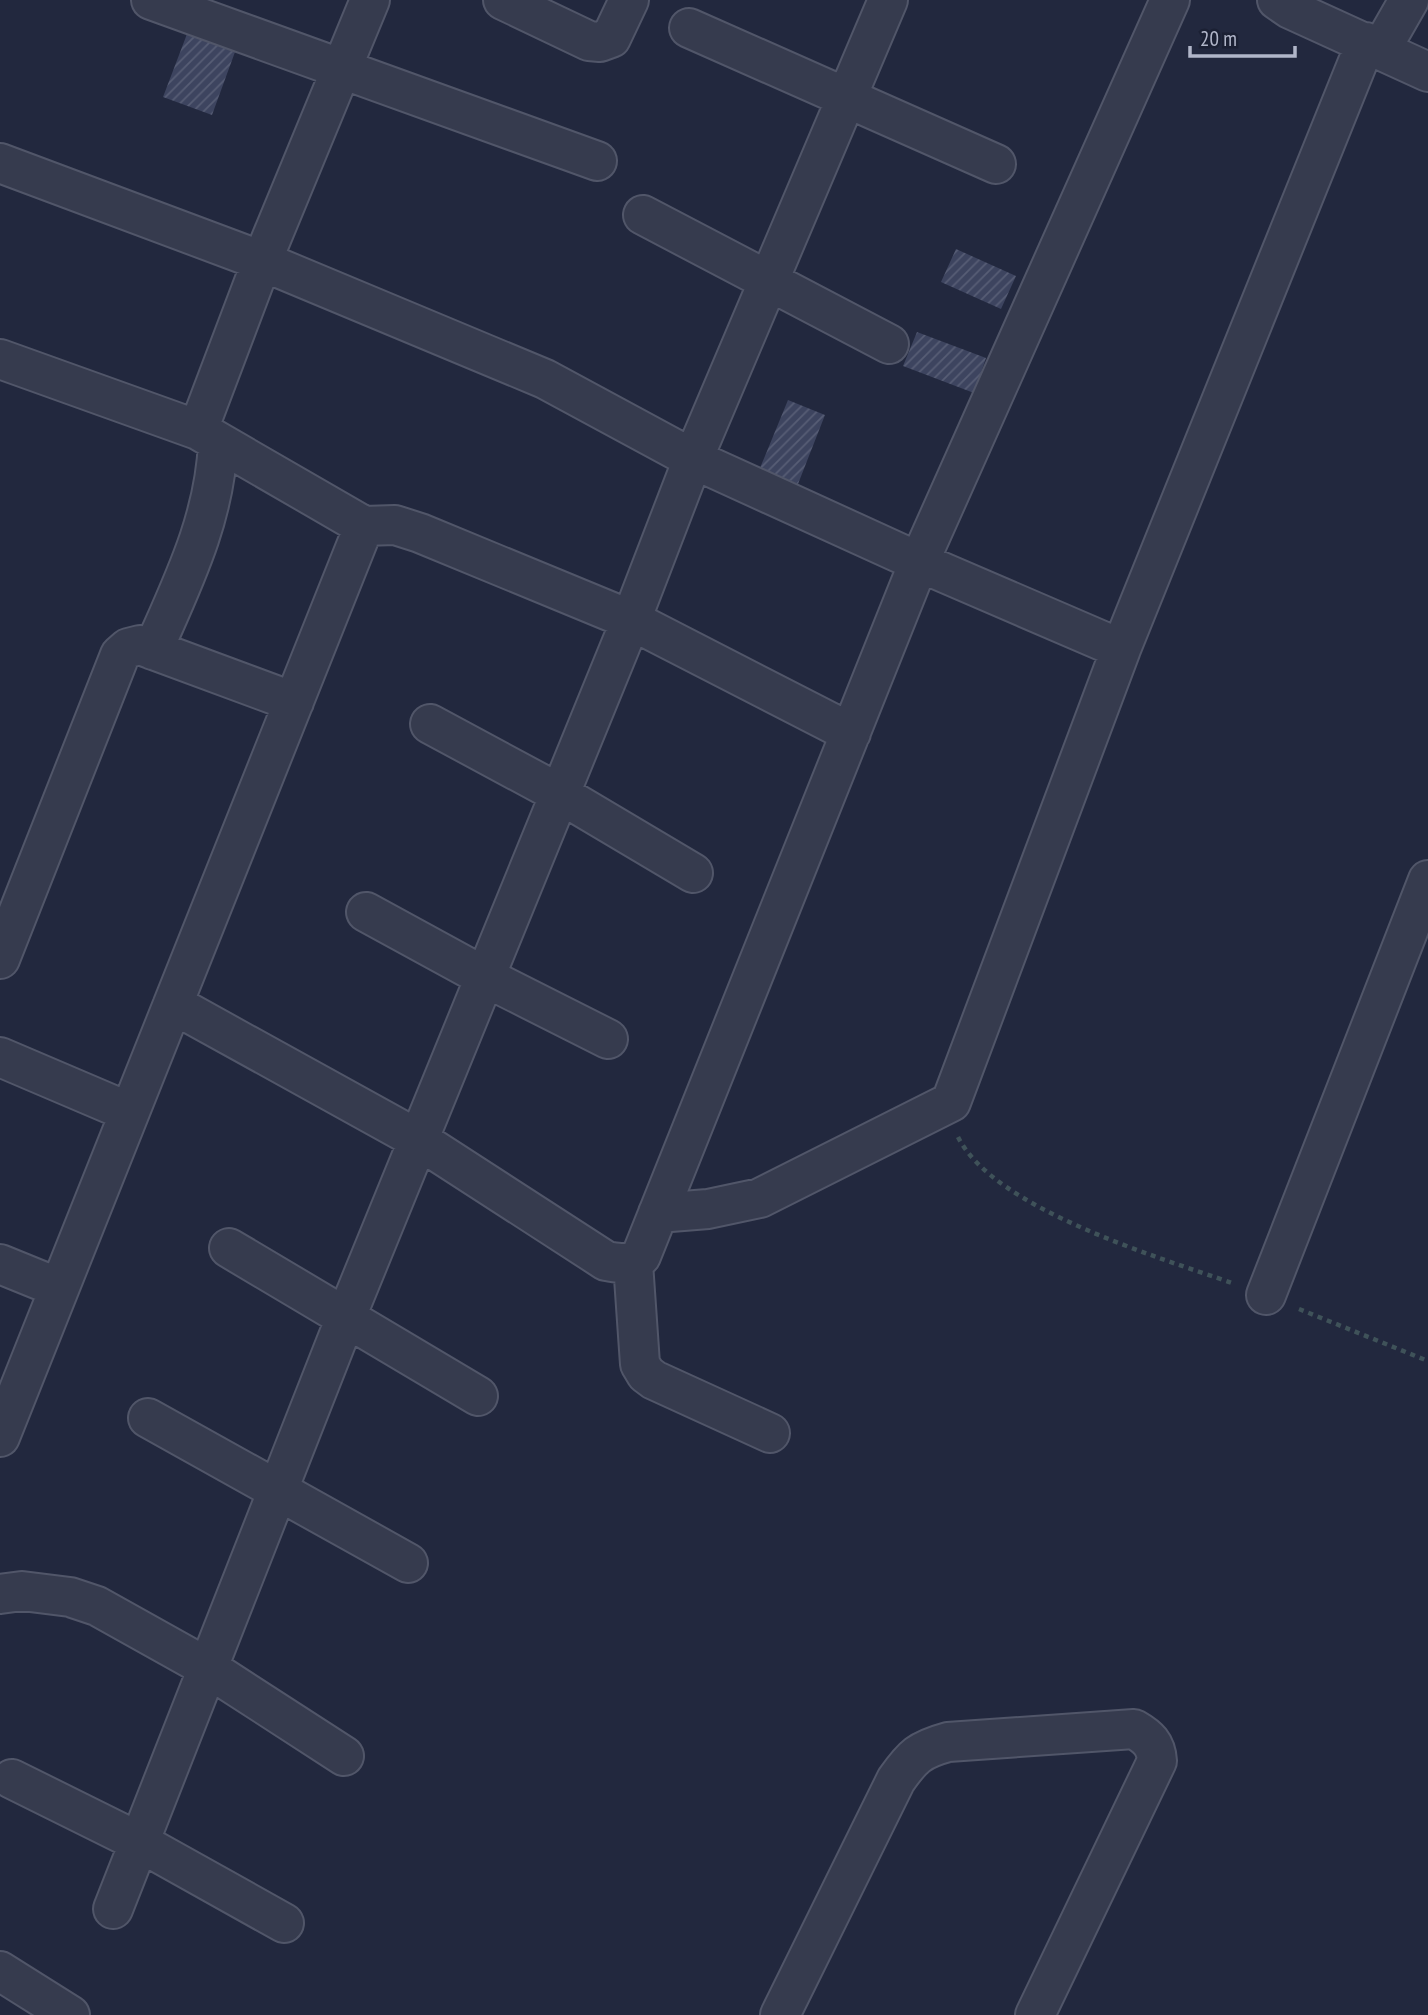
<svg xmlns="http://www.w3.org/2000/svg" width="1428" height="2015" font-family="'PT Sans Narrow',sans-serif">
  <defs>
    <pattern id="building-hatch" width="6" height="6" patternUnits="userSpaceOnUse" patternTransform="scale(1.75)"><rect width="6" height="6" fill="#3d445f"/><path d="M-1 1l2-2M0 6l6-6M5 7l2-2" fill="none" stroke="#575d75"/></pattern>
  </defs>
  <rect width="100%" height="100%" fill="#22283e"/>
  <path fill="url(#building-hatch)" d="M187,34l48,18 -23,63 -49,-18z
    M956,249l60,27 -15,33 -60,-27z
    M917,332l69,26 -12,35 -71,-27z
    M788,400l37,15 -27,69 -38,-16z"/>
  <g fill="none" stroke-linecap="round" stroke-linejoin="round">
    <defs>
      <path id="minor" d="M151,0l446,161
        M503,0l86,41 11,1 11,-4 18,-38
        M1277,0l13,9 138,63
        M689,28l307,136
        M1381,49l28,-49
        M0,163l262,98 283,118 148,80 226,103 202,87
        M643,215l246,129
        M0,359l198,71
        M364,526l31,-1 25,8 211,87 220,113
        M153,650c30,-68 62,-132 65,-208
        M430,724l130,70 133,79
        M366,912l119,65 123,62
        M0,959l120,-304 8,-7 12,-3 154,57
        M173,1004l246,136 187,121c14,2 24,5 35,-5l278,-694 251,-562
        M0,1057l129,55
        M658,1213l50,-4 52,-11 191,-96 170,-453 245,-607
        M229,1248l249,148
        M633,1263l7,101 6,10 8,6 116,53
        M0,1264l59,24
        M1266,1295l162,-415
        M148,1418l260,145
        M0,1437l364,-911 -166,-96 64,-169 108,-261
        M0,1594l22,-3 48,6 27,9 111,62 136,88
        M12,1779l127,63 145,81
        M113,1909l233,-592 285,-697 62,-161 195,-459
        M0,1971l70,44
        M780,2015l116,-235c17,-24 23,-30 52,-38l186,-13c14,8 22,15 23,32l-122,254"/>
    </defs>
    <use href="#minor" stroke="#515669" stroke-width="42"/>
    <path stroke="#3f5259" stroke-width="4.5" stroke-dasharray="5 5" stroke-linecap="butt" d="M958,1137c36,72 200,120 274,146
      M1299,1309l129,52"/>
    <use href="#minor" stroke="#363b4e" stroke-width="38"/>
  </g>
  <path d="M1190 46v10h105v-10" fill="none" stroke="#b1b6c9" stroke-width="3.5"/>
  <text x="1200" y="46" font-size="21" fill="#b1b6c9" stroke="#1b2033" stroke-width="5" paint-order="stroke">20 m</text>
</svg>
